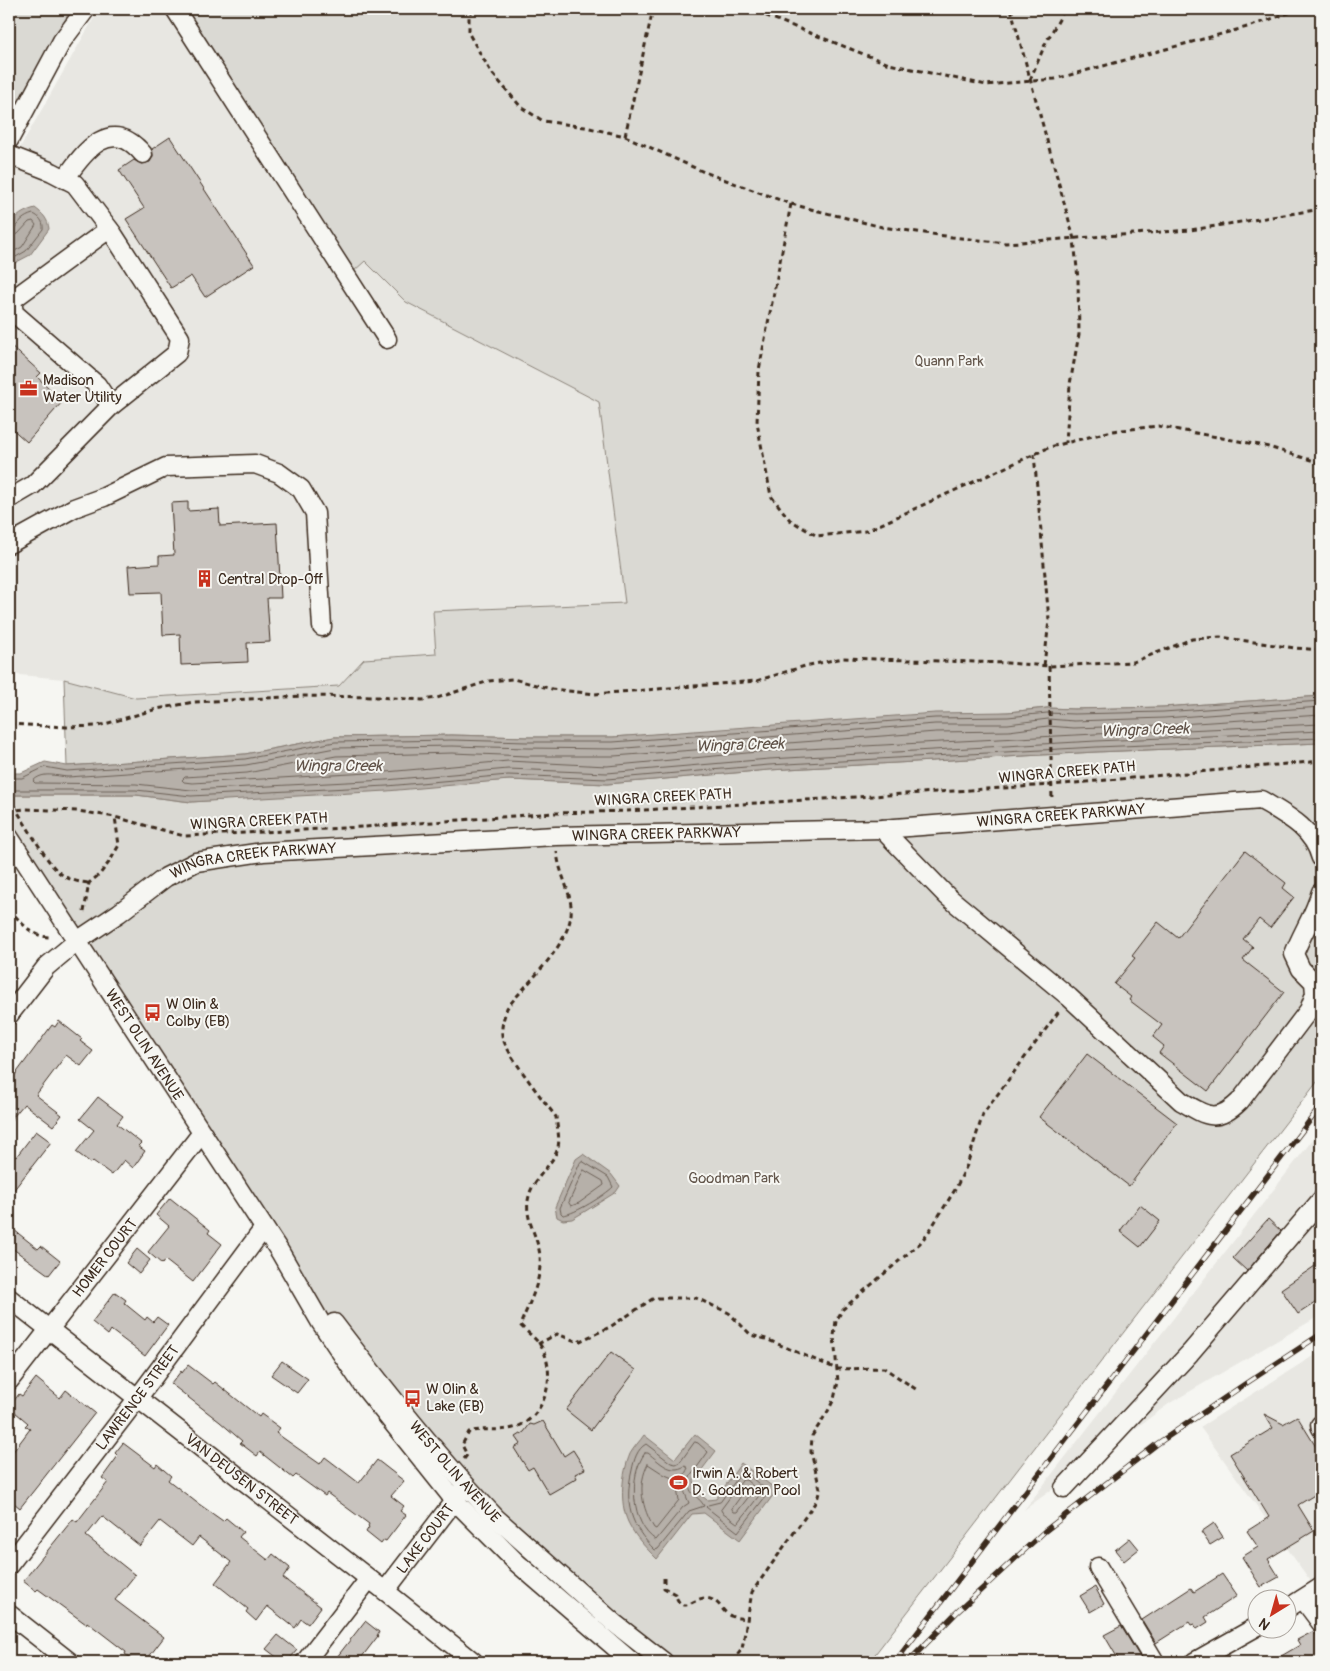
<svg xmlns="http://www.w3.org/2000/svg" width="1330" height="1671" font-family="Pangolin,sans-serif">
  <rect width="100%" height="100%" fill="#f6f6f2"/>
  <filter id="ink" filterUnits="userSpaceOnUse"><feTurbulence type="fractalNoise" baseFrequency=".02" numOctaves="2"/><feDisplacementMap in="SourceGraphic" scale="10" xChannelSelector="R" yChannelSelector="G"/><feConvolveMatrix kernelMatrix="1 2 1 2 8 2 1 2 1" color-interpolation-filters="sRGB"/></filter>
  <g filter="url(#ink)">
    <path fill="#e8e7e2" d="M99,9h85l169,261 12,-9 41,41 193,100 26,202 -192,7 3,43 -72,5 -25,27 -203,12 -72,-19 -55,-5v-507z
      M1321,1129v186l-151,88 -146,107z
      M1321,1351v236l-4,3 -117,-163z"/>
    <path fill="#dad9d3" stroke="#8a8278" d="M9,9h62l-62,112z
      M184,9h1137v687l-158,11 -89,2 -27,-1 -39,4 -395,25h-86l-75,-2 -118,2 -89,17 -178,12 -3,-87 72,19 203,-12 25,-27 72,-5 -3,-43 192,-8 -26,-201 -193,-100 -41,-41 -11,10z
      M1321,743v334l-452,585h-205l-168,-144 -141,-167 -75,-99 -266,-408v-49h122l55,7 318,-22 98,4 162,-14 327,-18z"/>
    <path fill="#b6b0a9" stroke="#857a71" d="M35,208c8,6 13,11 14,21l-19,26 -21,11c0,-27 -7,-49 26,-58z
      M1321,696v47l-225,9 -327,18 -162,14 -98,-4 -122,11 -196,11 -55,-7h-127v-22h12l24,-11 22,4 178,-12 89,-17 118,-2 75,2h86l322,-24 73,-1 39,-4 27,1 89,-2z
      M583,1154l28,20 9,12 -4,6 -32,20 -12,7 -9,1 -6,-3 -2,-10 21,-48z
      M695,1434l21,17 -22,29 2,11 11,9 9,-1 25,-36 36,27 -37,50 -36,-27 -12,1 -35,45c-11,-11 -22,-22 -29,-37 -9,-20 -6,-48 2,-68 3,-6 10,-13 14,-19l31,24z"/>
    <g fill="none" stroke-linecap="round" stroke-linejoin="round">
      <path stroke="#6c6056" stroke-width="1" d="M9,230l5,-1c6,-8 9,-12 19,-15 6,2 11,8 10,15l-17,22 -17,10
        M9,237l9,-3 11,-12 4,-1 3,4 -14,22 -13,7
        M1321,707l-157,11 -90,3 -26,-2 -40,5h-73l-322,25 -86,-1 -75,-2 -117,2 -89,17 -178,12c-13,-1 -25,-6 -35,4l2,2 101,1 55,6 195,-10 122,-11 99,4 162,-14 327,-18 225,-10
        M1321,715l-157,10 -90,3 -26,-2 -39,5 -73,1 -322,24h-87l-75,-3 -116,3 -89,17 -62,4 -3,3 2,2 8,1 194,-11 122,-11 99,5 161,-15 327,-17 226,-10
        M9,778h13l23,-11 22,4 178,-12 90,-17 117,-2 75,2h86l322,-24 73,-1 39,-4 27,1 89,-2 158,-11
        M9,790h127l55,6 196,-10 121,-11 99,4 162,-14 327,-18 225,-9
        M582,1161l26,16 5,10c-8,8 -38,27 -50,28l-2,-2 -1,-5 20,-45z
        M584,1170l19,11 1,4 -25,18 -8,3 -2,-3z
        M695,1442l3,1 10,9 -18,25c-4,19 8,17 14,29l-15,5 -31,38 -3,1c-25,-24 -31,-47 -23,-80 2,-10 5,-21 14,-26l25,19 5,1 4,-2z
        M645,1453h3c12,9 22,22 37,13l3,2c-8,14 -5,21 1,35l-6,4 -27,33c-25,-15 -28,-65 -11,-87z
        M648,1464l17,11 10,4 4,21 -23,29 -2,-1c-12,-20 -17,-43 -6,-64z
        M743,1471l26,21 -31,40 -32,-25 2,-2 12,-3z
        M743,1480h3l15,13 -22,29 -2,1 -15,-11 -1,-2z
        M745,1491l4,1 1,3 -13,17h-3l-2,-3z"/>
    </g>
    <path fill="#c8c3be" stroke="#3b2a1e" d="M170,137l84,128 -49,32 -14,-21 -20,12 -45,-69 18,-11 -25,-38 15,-10 7,4 9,-2 3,-6 -1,-7z
      M9,344l32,29 -4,4 26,24 -36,41 -18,-16z
      M188,502v9l31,-2 1,17 57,-3 4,75h-14l3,44 -23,1 1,19 -67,3 -1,-31 -17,1 -2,-43 -31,1 -2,-27 31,-2v-8l15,-1 -3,-52z
      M1245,851l41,32 -3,5 11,9 -24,31 -11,-9 -16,20 10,8 -10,13 41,32 -76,99 -49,-38 5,-7 -11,-9 9,-12 -33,-25 2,-3 -17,-13 21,-26 -3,-2 26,-34 20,16z
      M59,1021l23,18 -2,2 13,10 -12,15 -15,-11 -30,40 26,20 -9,11 -29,-22 -15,18v-39l43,-58 3,2z
      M1087,1054l90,69 -48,63 -90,-69z
      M98,1097l25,19 -6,8 24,19 -3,3 7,5 -12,17 -9,-8 -12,15 -19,-14 -2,2 -15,-11 18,-22 -14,-11z
      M36,1131l15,11 -42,54v-44l7,5z
      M170,1198l40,32 -2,3 14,11 -29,38 -28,-22 -3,4 -14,-12 21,-26 -13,-11z
      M1140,1205l20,16 -20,26 -20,-16z
      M1268,1219l13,12 -34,40 -14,-13z
      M9,1226l29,23 3,-3 19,15 -11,14 -40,-29z
      M137,1249l13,11 -11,14 -13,-11z
      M1321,1262v37l-23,15 -17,-25z
      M115,1292l11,8 -2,3 21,17 2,-3 6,5 4,-5 11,8 -23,31 -33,-25 -1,-1 -3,5 -16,-13z
      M611,1352l25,18 -45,60 -25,-20z
      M282,1361l26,18 -11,14 -26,-18z
      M188,1365l25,19 2,-2 44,35 2,-3 19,14 -4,5 44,31 5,-7 34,26 18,-23 27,21 -13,15 13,10 -4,5 6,4 -20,26 -2,-1 -3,4 -15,-12 3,-5 -1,-1 1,-2 -42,-31 -2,3 -29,-21 -3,3 -33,-26 -3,4 -17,-13 2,-2 -22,-19 -49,-38 10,-13 1,2z
      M36,1378l24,20 6,-8 29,23 -75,95 -11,-9v-42l21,-28 -5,-3 3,-3 -19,-16 10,-13 3,2z
      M1264,1414l19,10 14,-8 24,39v36l-23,14 16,26 -46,28 11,18 -18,10 -19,-30 16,-10 -11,-16 22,-14 -39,-63 43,-26z
      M543,1421l21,35 9,-6 12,19 -10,5 2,4 -28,16 -16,-27 -5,3 -14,-22 7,-4 -5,-7 8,-5 6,-8 4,1z
      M123,1443l32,24 2,-3 14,12 -3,4 28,22 27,19 3,-3 17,14 -4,5 29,23 5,-6 17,14 -7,10 38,29 -13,17 -7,-5 -6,9 -28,-22 -11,15 -10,-9 2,-3 -33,-26 16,-21 -32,-25 -7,9 -32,-25 -20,25 -38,-30 -16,20 49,39 -20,25 49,37 -19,25h-10l-10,-8 1,-2 -39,-30 -1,2 -48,-35 -2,2 -13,-10 50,-62 4,3 31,-40 -6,-4 16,-22 -3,-3z
      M1214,1523l9,14 -13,8 -9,-13z
      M1130,1538l9,11 -15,12 -9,-11z
      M1222,1574l15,22 -32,21 3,5 -11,7 -3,-5 -3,1 -2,-3 -33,21 -14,-23 49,-32 3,4z
      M1095,1587l9,17 -14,8 -10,-16z
      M365,1621l14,11 -2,4h1l-20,26h-25z
      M1121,1626l22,36h-23l-16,-27z
      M1314,1631l7,12v19h-50l29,-17 -3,-5z
      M278,1635l19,15 -10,12h-4l-17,-13z"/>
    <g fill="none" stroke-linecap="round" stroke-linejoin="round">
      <defs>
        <g id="minor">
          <path d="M175,9l212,330"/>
          <path d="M9,140l53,-99 24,-32"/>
          <path d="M9,155l43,17 23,12 38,50 67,104 -3,15 -66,53 -78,79 -24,14"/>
          <path d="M65,179c20,-29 46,-63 78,-25"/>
          <path d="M109,229l-97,71 2,13 83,72 14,21"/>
          <path d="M9,544l65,-36 30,-11 62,-30 89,-3 24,9 22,16 14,24 7,114"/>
          <path d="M882,829l65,67 122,101 112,104c25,15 36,23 59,0l69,-91 6,-16 -1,-12 -13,-13 -7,-15c8,-21 21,-40 27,-62"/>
          <path id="s1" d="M9,837l271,415 41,71 43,64 91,114 62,62 115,99"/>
          <path id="s2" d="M9,1015l37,-48 31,-26 42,-28 47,-36 30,-15 67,-10 293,-16 326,-7 379,-29c25,15 52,28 60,58"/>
          <path id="s3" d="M9,1298l376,293 89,71"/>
          <path id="s4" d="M334,1323c51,67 104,134 162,195l118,105 50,39"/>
          <path id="s5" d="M9,1381l192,-247"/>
          <path d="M1320,1425l1,3"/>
          <path d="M1064,1488l126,-135 131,-153"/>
          <path id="s6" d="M9,1565l128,-166 127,-171"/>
          <path d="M1098,1567l57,95"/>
          <path id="s7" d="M385,1591l76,-99"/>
          <path d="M1303,1599l18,24"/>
          <path d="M1288,1608l33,-21"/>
          <path d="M9,1614l61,48"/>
          <path d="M305,1662l64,-83"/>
          <path d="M1194,1662l64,-36"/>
        </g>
      </defs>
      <use href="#minor" stroke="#3b2a1e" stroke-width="21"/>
      <path stroke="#3b2a1e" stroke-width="3" stroke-dasharray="5 4" stroke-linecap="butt" d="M472,9l-3,6v19l22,38 30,35 22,14 42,6 40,9 79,36 87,32 91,23 70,10 54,6 185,-13 130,-21
        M749,9l140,55 97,21 69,-6 196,-53 49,-17
        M1011,9l63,230 4,40 1,55 -9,50 -4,59
        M1030,80l16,-38 19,-33
        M625,136l28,-127
        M791,204l-32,166 -2,53 14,73 19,24 27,16 49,-5 184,-84 62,-16 46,-5 107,20 56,17
        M1034,454l15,166 -5,46
        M1049,666l3,135
        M9,724l57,3 32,-1 59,-17 37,-7 108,-6 76,1 44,3 15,-2 52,-17 24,-2 39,10 43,5 161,-13 49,-15 38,-8 164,5 42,3 84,-4 59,-23 28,-2 75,11 26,2
        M9,811l15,-2 54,2 37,6 69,19 180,-9 191,-14 72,-2 425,-26 269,-24
        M37,843c15,23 22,38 52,40
        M9,909c12,13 22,28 41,28
        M84,912l5,-29 11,-9 10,-13 9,-16 -4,-28
        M538,1344l19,-10 21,8 32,-15 44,-29h42l33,15 22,22 15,4 71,30 47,-1 33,22
        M464,1459l3,-4 -5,-10 7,-13c16,-5 35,1 50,-6 28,-13 37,-52 23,-78 -4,-8 -15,-16 -22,-23 9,-21 22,-45 20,-69 -2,-21 -17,-38 -11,-60 4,-18 26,-33 29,-49 2,-9 -1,-21 -2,-30 -12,-16 -52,-66 -54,-82 -1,-9 2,-18 5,-27 20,-26 68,-67 64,-102 -2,-19 -13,-36 -14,-55
        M664,1578v10l11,6c8,23 18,3 31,4 15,2 15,14 25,18 4,2 10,2 15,3
        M732,1662l10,-13 10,-57 65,-92 3,-11 -9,-37 1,-16 16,-25 6,-12 4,-17 -4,-46 2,-15 7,-12 77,-66 10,-13 26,-42 11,-23 16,-51 77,-104"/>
      <use href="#minor" stroke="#f6f6f2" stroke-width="18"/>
      <defs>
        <path id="rail" d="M895,1662l426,-556
          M908,1662l48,-49 89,-82 112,-87 88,-60 76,-50"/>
      </defs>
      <use href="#rail" stroke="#3b2a1e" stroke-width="5.5"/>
      <use href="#rail" stroke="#f6f6f2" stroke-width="4" stroke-dasharray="11" stroke-linecap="butt"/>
      <path stroke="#3b2a1e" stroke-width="3" stroke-dasharray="5 4" stroke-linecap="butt" d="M9,798l28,45"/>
    </g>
  </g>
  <defs>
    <symbol id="office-bare" viewBox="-9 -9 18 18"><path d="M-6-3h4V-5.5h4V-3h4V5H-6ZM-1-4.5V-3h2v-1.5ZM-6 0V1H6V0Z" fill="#c8321e" stroke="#f6f6f2" stroke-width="2.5" paint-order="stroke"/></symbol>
    <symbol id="building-bare" viewBox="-9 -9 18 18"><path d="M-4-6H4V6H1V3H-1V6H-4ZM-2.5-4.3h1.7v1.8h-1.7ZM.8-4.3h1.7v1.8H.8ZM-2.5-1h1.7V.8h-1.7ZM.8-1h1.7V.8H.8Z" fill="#c8321e" stroke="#f6f6f2" stroke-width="2.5" paint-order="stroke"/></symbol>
    <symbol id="bus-bare" viewBox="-9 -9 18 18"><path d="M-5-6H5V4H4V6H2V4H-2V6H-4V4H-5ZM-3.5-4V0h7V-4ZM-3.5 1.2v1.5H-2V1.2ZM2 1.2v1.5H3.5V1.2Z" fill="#c8321e" stroke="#f6f6f2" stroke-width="2.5" paint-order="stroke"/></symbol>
    <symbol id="stadium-bare" viewBox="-9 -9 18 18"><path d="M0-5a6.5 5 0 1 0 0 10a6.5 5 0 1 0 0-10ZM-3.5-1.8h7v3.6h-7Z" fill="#c8321e" stroke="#f6f6f2" stroke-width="2.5" paint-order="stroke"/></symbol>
  </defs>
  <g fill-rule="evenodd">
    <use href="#office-bare" x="16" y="376" width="25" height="25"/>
    <use href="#building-bare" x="192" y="566" width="25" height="25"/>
    <use href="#bus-bare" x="140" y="1000" width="25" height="25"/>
    <use href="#bus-bare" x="400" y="1386" width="25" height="25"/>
    <use href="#stadium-bare" x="666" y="1470" width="25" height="25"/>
  </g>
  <g text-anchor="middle" stroke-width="4" stroke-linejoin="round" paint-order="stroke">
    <g font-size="15" fill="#63564b" stroke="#f6f6f2">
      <text x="949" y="366">Quann Park</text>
      <text x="734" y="1183">Goodman Park</text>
    </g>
    <g font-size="15" fill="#3b2a1e" stroke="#f6f6f2" text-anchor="start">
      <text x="43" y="385">Madison<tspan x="43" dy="17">Water Utility</tspan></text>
      <text x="218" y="584">Central Drop-Off</text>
      <text x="166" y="1009">W Olin &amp;<tspan x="166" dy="17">Colby (EB)</tspan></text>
      <text x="426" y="1394">W Olin &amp;<tspan x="426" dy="17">Lake (EB)</tspan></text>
      <text x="692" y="1478">Irwin A. &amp; Robert<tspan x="692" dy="17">D. Goodman Pool</tspan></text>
    </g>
    <g font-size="15" fill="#3b2a1e" stroke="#f6f6f2">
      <text transform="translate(1067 772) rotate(-5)" y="5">WINGRA CREEK PATH</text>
      <text transform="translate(663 797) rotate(-3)" y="5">WINGRA CREEK PATH</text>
      <text dy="5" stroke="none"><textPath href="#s2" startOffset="1111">WINGRA CREEK PARKWAY</textPath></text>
      <text transform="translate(259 821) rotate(-3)" y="5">WINGRA CREEK PATH</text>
      <text dy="5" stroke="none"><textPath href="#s2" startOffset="706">WINGRA CREEK PARKWAY</textPath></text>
      <text dy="5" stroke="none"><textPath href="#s2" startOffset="301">WINGRA CREEK PARKWAY</textPath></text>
      <text dy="5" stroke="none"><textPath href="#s1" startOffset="248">WEST OLIN AVENUE</textPath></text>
      <text dy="5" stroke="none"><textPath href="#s5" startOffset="156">HOMER COURT</textPath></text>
      <text dy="5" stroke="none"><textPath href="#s6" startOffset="211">LAWRENCE STREET</textPath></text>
      <text dy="5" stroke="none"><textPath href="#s4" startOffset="192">WEST OLIN AVENUE</textPath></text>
      <text dy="5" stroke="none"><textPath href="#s3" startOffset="295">VAN DEUSEN STREET</textPath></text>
      <text dy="5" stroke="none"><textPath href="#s7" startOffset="66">LAKE COURT</textPath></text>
    </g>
    <g font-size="16" font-style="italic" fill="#605248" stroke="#f6f6f2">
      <text transform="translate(1145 729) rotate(-2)" y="6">Wingra Creek</text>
      <text transform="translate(740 744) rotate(-2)" y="6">Wingra Creek</text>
      <text x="338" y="771">Wingra Creek</text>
    </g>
  </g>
  <rect width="1330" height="1671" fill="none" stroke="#f6f6f2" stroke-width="30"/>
  <rect x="15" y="15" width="1300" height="1641" fill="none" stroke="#3b2a1e" stroke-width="2" filter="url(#ink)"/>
  <g transform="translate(1272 1614) rotate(217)"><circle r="24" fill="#f6f6f2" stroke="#aba49d"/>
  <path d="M0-4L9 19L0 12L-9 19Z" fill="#c8321e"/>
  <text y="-8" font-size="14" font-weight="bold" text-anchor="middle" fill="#3b2a1e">N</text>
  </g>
</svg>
